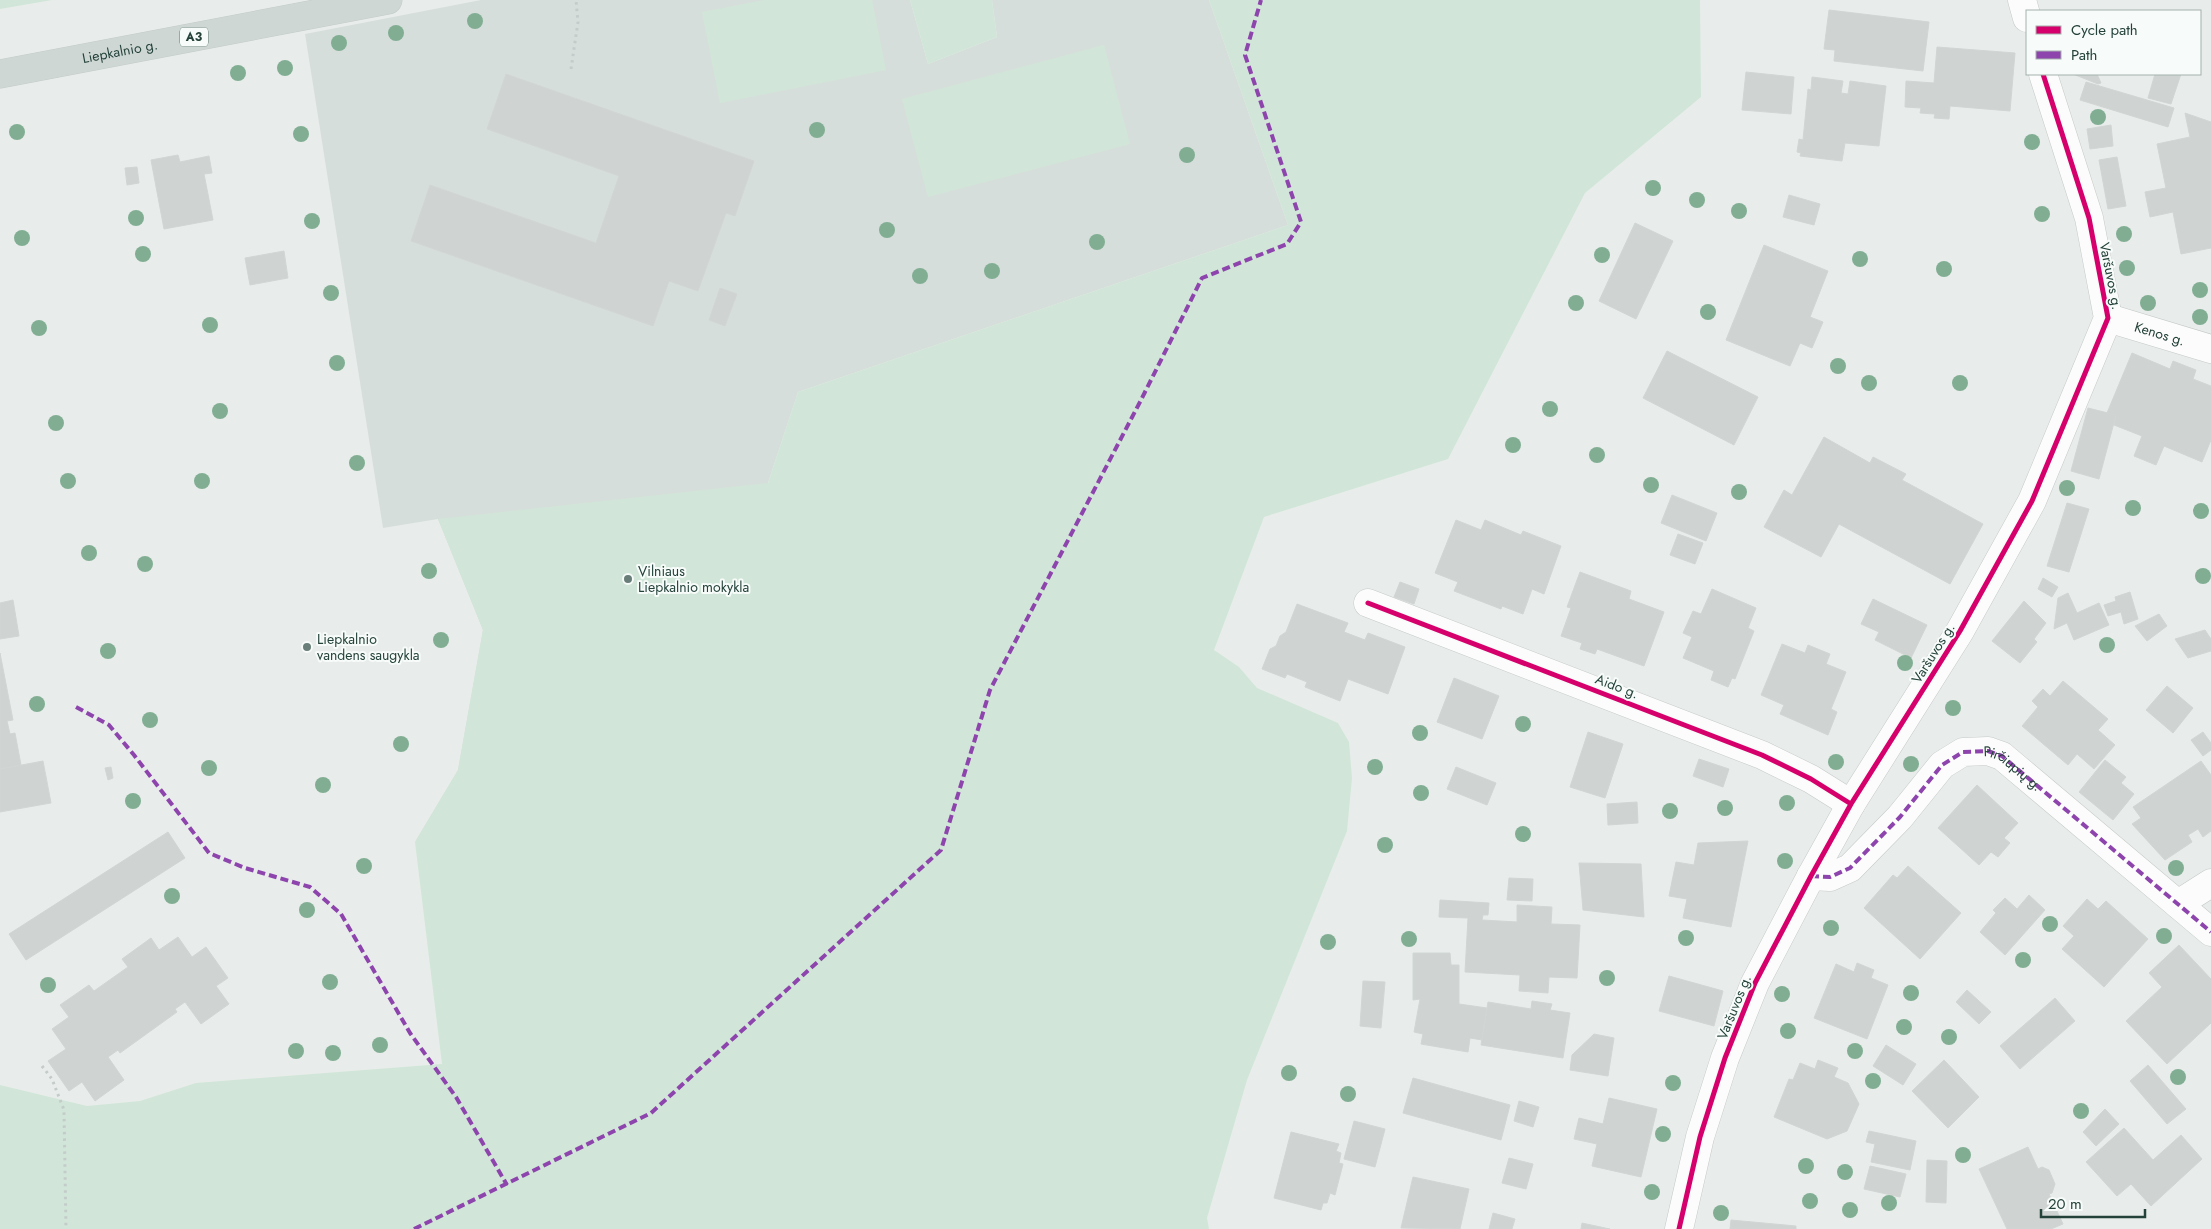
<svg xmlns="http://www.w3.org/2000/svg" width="2211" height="1229" font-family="Jost,sans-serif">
  <rect width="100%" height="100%" fill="#e8edeb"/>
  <path fill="#d6dedb" d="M481,0h429l18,64 69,-27 -5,-37h217l79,225 -490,167 -30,91 -353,359 43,-72 25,-140 -45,-111 -55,9 -78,-494z"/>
  <path fill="#d1e6d8" d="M0,0h52l-52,9z
    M764,0h108l14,70 -166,33 -18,-91z
    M910,0h82l5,37 -69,27z
    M1209,0h491l1,97 -116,96 -137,266 -184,58 -50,133 25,17 18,21 81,35 11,19 3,36 -5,53 -100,249 -40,138 2,11h-1209v-144l87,21 53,-5 56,-18 246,-19 -27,-222 43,-72 25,-140 -45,-111 330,-36 30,-91 490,-167z
    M1104,45l26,99 -202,53 -26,-98z"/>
  <path fill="#cfd4d2" stroke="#d1d6d4" d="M1829,10l100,12 -6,49 -89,-10 1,-11 -11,-1z
    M1937,47l78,6 -5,58 -60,-5 -1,13 -15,-1 1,-4 -15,-1 1,-5 -16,-1 1,-26 28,2z
    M1746,72l48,5 -3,37 -49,-4z
    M506,74l248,87 -19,55 -9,-3 -28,78 -29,-10 -16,45 -242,-85 19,-56 166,58 23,-67 -132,-47z
    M2073,74h24l4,9 -3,1z
    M2155,74h26l-10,30 -23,-6z
    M1812,77l31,4 -2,12 7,1 2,-13 36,5 -7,60 -34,-3 -3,18 -42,-5 1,-3 -4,-1 2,-13 4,1 5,-51 3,1z
    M2086,82l88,26 -6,19 -88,-27z
    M2185,113l26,9v126l-30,6 -8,-42 -23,5 -5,-25 21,-4 -9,-44 33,-7z
    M2111,125l2,21 -23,3 -3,-20z
    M178,155l2,7 29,-6 3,17 -8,1 9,46 -49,9 -13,-69z
    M2117,157l9,49 -18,3 -9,-49z
    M137,167l2,16 -12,2 -2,-17z
    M1789,195l31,9 -6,21 -31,-8z
    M1635,223l38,18 -37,78 -37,-18z
    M1764,245l64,26 -18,46 13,5 -11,26 -12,-5 -10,23 -64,-26z
    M284,251l4,27 -38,7 -5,-27z
    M720,288l17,6 -12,32 -16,-6z
    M1667,351l91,46 -24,48 -91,-47z
    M2132,353l38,16 3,-8 23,9 -3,9 18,7v54l-9,22 -38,-16 -8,19 -22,-9 8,-20 -28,-11 2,-10 -9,-2z
    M2088,408l28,7 -17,64 -28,-8z
    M1824,437l46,26 3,-6 33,17 -4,6 81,44 -33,60 -111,-60 -18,33 -57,-30 20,-37 8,5z
    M1672,495l45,18 -11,28 -45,-18z
    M2067,503l22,6 -20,63 -22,-6z
    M1456,520l25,10 4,-10 36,15 2,-4 38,15 -17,48 -12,-5 -9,25 -21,-8 -1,3 -47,-18 4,-9 -23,-9z
    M1678,534l25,9 -8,21 -25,-9z
    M1580,572l51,19 -2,8 35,13 -20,54 -47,-17 -2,5 -15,-5 2,-6 -21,-7 10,-28 -4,-1z
    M2043,578l15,9 -6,10 -14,-8z
    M1400,582l19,7 -5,15 -20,-7z
    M1712,589l44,19 -8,20 6,3 -19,48 -3,-1 -4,9 -17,-7 3,-9 -31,-13 9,-21 -9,-4 10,-22 8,3z
    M2130,592l8,27 -14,5 -3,-12 -13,4 -4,-11 12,-4 -1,-4z
    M2068,593l9,20 22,-10 10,22 -35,15 -7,-17 -13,6 4,-31z
    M1873,599l54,26 -16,33 -36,-18 4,-8 -18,-8z
    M13,600l6,36 -19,3v-36z
    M2024,601l22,22 -12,16 3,3 -17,21 -28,-22z
    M1297,604l51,19 -4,9 21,8 3,-7 37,14 -17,47 -40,-15 -8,22 -35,-14 2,-5 -20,-8 -2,4 -23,-9 8,-20 6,-3 4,-10 6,-4z
    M2159,614l8,12 -20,15 -12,-15z
    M2205,630l6,9v12l-23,7 -13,-19z
    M1782,644l23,9 3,-8 22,9 -4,10 20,8 -15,37 6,3 -9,23 -48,-21 4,-9 -23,-10z
    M0,653l13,67 -6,1 3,13 5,-1 6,32 -21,4z
    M1454,678l45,18 -17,43 -45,-17z
    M2063,681l45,38 -10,11 17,15 -21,24 -17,-15 -9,11 -46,-39 16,-19 -6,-6 11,-12 7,7z
    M2167,686l26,22 -20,25 -27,-23z
    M1588,732l35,12 -18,54 -35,-11z
    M2203,732l8,11v7l-8,6 -12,-16z
    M1699,759l30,10 -6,18 -30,-11z
    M2105,760l21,17 -5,6 13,11 -21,26 -34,-28z
    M43,761l8,42 -51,9v-43z
    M2201,761l10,14v56l-8,6 -5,-8 -10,6 4,7 -27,18 -33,-36 9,-6 -8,-11z
    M111,767l2,11 -5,2 -3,-12z
    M1456,767l40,16 -9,22 -40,-16z
    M1977,785l41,38 -14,15 6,5 -12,14 -7,-5 -12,13 -41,-37z
    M1637,802l1,21 -30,2 -1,-21z
    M168,832l17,26 -159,102 -17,-26z
    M1748,841l-17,86 -48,-9 4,-19 -18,-3 7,-34 18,3 4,-22z
    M1579,863l62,1 3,53 -61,-7z
    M1908,866l53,47 -41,46 -56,-51 29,-33 4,3z
    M1509,878l24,1 -1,22 -25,-1z
    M2029,895l16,15 -40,45 -25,-23 16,-19 -3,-3 12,-12 12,11z
    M2087,899l11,10 8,-8 42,38 -44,48 -42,-38 12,-13 -11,-10z
    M1440,900l49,3 -1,12h-5l-1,5 35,2v-17l35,2 -1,17 29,1 -3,53 -28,-1 -1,16 -29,-2 1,-16 -55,-3 3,-54 -29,-1z
    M178,937l14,20 14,-10 22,31 -12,8 13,18 -28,20 -16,-22 -10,7 2,3 -57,41 -2,-3 -10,7 16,23 -29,21 -13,-19 -13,9 -21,-30 18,-12 -14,-20 17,-12 -9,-12 29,-20 5,6 34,-24 -6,-8 29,-21 8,12z
    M2179,945l32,34v44l-44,41 -41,-43 36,-34 -13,-14z
    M1413,953h37l1,12h8v39l28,4 -5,32 -12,-2 -2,14 -47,-8 2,-10 -9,-2 6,-33 -7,1z
    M1857,963l17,7 -3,8 17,7 -21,54 -53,-21 22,-54 18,8z
    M1669,976l54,15 -9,35 -55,-15z
    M1363,981l22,1 -4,46 -21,-2z
    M1967,990l24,22 -12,12 -23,-22z
    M2055,998l20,23 -55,48 -20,-23z
    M1532,1001l20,3 -2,6 20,3 -7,45 -82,-13 7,-43 43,7z
    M1594,1034l20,4 -6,38 -38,-6 2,-15z
    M1886,1045l30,19 -13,21 -30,-19z
    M1818,1060l20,8 -4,9 14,6 11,21 -12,27 -20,8 -53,-22 15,-38 4,1 7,-17 15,6z
    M1944,1060l35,37 -31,31 -36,-37z
    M2148,1065l38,44 -19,15 -37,-43z
    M1413,1078l97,27 -9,35 -98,-27z
    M1609,1098l48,11 -16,68 -49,-11 5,-22 -23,-5 5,-21 24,6z
    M1519,1101l20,6 -6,20 -19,-6z
    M2105,1109l14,15 -23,22 -13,-14z
    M1354,1121l31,8 -10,38 -31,-8z
    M2124,1128l29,32 28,-25 21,24 -51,47 -20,-22 -14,12 -31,-34z
    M1869,1131l47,10 -6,29 -39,-8 4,-18 -9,-2z
    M1291,1132l48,12 -3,7 5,2 -2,10 4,1 -8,31 -5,-2 -3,10h-4l-2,7 -47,-12z
    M2028,1147l10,22 4,-2 7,3 6,14 -3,9 -3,1 14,30 -12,5h-44l-28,-60z
    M1509,1158l24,6 -7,25 -24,-6z
    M1927,1160l20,1 -1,42 -20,-1z
    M1870,1166l36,8 -6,23 -36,-8z
    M1413,1177l56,12 -9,40 -59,-1z
    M1493,1213l22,6 -3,10h-23z
    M1731,1220l65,6v3h-66z
    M1582,1223l28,6h-29z"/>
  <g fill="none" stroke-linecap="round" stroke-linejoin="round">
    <defs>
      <g id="street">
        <path d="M2022,0l5,18"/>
        <path id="s1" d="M2108,318l103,31"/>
        <path d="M1368,603l394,152 49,24 40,25"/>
        <path id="s2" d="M1811,876l19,1 20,-9 50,-51 42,-52 21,-13 25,-1 14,5 209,176"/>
        <path d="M2178,904l33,-21"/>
        <path d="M1679,1229l21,-92 25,-79 30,-75 56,-107 40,-72 109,-173 72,-130 76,-183 -19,-100 -46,-144"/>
      </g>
      <g id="primary">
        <path id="s3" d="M0,74l388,-74"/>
      </g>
    </defs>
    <use href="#street" stroke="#c5cac8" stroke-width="29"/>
    <use href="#primary" stroke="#c3ccc9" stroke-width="29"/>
    <path stroke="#c3ccca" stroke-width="3" stroke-dasharray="2.5 4" stroke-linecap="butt" d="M571,69l7,-47 -2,-22
      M42,1066l10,13 12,31 2,119"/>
    <use href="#street" stroke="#fcfcfc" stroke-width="28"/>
    <use href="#primary" stroke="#cfd7d5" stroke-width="28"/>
    <path stroke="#8e44ad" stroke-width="4" stroke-dasharray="8 4" stroke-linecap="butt" d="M76,707l33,18 25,30 75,98 36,15 65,19 31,27 69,119 46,64 51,88
      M1811,876l19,1 20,-9 50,-51 42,-52 21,-13 25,-1 14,5 209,176
      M414,1229l237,-116 290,-263 49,-160 151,-290 61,-122 85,-34 14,-22 -56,-167 16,-55"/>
    <defs>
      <path id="cycleway" d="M1368,603l394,152 49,24 40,25
        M1679,1229l21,-92 25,-79 30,-75 56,-107 40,-72 109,-173 72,-130 76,-183 -19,-100 -46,-144"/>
    </defs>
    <use href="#cycleway" stroke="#f7fbf9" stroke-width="8"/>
    <use href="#cycleway" stroke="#d6006c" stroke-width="5"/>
  </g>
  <g fill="#81ae93">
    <circle cx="475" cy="21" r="8"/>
    <circle cx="396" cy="33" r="8"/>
    <circle cx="339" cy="43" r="8"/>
    <circle cx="285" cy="68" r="8"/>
    <circle cx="238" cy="73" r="8"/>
    <circle cx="2098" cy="117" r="8"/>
    <circle cx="817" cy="130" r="8"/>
    <circle cx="17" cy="132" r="8"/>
    <circle cx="301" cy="134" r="8"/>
    <circle cx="2032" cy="142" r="8"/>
    <circle cx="1187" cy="155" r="8"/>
    <circle cx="1653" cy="188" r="8"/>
    <circle cx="1697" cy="200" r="8"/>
    <circle cx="1739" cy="211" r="8"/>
    <circle cx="2042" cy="214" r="8"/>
    <circle cx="136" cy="218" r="8"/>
    <circle cx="312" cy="221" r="8"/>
    <circle cx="887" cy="230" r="8"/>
    <circle cx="2124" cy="234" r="8"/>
    <circle cx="22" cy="238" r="8"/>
    <circle cx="1097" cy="242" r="8"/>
    <circle cx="143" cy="254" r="8"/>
    <circle cx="1602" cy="255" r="8"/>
    <circle cx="1860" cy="259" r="8"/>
    <circle cx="2127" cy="268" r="8"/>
    <circle cx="1944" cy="269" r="8"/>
    <circle cx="992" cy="271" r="8"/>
    <circle cx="920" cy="276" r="8"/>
    <circle cx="2200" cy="290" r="8"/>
    <circle cx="331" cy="293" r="8"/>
    <circle cx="1576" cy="303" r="8"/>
    <circle cx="2148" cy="303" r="8"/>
    <circle cx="1708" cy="312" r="8"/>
    <circle cx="2200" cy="317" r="8"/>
    <circle cx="210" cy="325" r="8"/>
    <circle cx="39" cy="328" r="8"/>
    <circle cx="337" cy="363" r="8"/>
    <circle cx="1838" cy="366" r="8"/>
    <circle cx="1869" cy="383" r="8"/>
    <circle cx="1960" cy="383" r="8"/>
    <circle cx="1550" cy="409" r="8"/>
    <circle cx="220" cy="411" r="8"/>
    <circle cx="56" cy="423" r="8"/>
    <circle cx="1513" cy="445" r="8"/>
    <circle cx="1597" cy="455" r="8"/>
    <circle cx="357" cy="463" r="8"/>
    <circle cx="68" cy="481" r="8"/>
    <circle cx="202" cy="481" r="8"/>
    <circle cx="1651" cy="485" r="8"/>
    <circle cx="2067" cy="488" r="8"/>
    <circle cx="1739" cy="492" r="8"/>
    <circle cx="2133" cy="508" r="8"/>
    <circle cx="2201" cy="511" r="8"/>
    <circle cx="89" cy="553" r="8"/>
    <circle cx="145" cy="564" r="8"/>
    <circle cx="429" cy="571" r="8"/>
    <circle cx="2203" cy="576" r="8"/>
    <circle cx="441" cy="640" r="8"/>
    <circle cx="2107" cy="645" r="8"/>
    <circle cx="108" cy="651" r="8"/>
    <circle cx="1905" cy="663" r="8"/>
    <circle cx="37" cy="704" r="8"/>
    <circle cx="1953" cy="708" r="8"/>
    <circle cx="150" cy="720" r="8"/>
    <circle cx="1523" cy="724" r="8"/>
    <circle cx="1420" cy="733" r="8"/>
    <circle cx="401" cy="744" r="8"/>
    <circle cx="1836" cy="762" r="8"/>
    <circle cx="1911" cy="764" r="8"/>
    <circle cx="1375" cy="767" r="8"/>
    <circle cx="209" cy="768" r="8"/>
    <circle cx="323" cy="785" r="8"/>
    <circle cx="1421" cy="793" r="8"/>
    <circle cx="133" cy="801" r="8"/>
    <circle cx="1787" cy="803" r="8"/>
    <circle cx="1725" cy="808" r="8"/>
    <circle cx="1670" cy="811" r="8"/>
    <circle cx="1523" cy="834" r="8"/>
    <circle cx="1385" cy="845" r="8"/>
    <circle cx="1785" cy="861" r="8"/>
    <circle cx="364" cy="866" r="8"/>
    <circle cx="2176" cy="868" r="8"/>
    <circle cx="172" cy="896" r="8"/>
    <circle cx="307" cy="910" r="8"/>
    <circle cx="2050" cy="924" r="8"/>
    <circle cx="1831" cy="928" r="8"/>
    <circle cx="2164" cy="936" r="8"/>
    <circle cx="1686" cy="938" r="8"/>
    <circle cx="1409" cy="939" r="8"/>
    <circle cx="1328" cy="942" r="8"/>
    <circle cx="2023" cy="960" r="8"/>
    <circle cx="1607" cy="978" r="8"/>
    <circle cx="330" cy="982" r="8"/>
    <circle cx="48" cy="985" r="8"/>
    <circle cx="1911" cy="993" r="8"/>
    <circle cx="1782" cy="994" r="8"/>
    <circle cx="1904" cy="1027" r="8"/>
    <circle cx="1788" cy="1031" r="8"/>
    <circle cx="1949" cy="1037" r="8"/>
    <circle cx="380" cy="1045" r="8"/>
    <circle cx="296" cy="1051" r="8"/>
    <circle cx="1855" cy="1051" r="8"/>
    <circle cx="333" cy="1053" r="8"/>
    <circle cx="1289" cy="1073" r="8"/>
    <circle cx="2178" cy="1077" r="8"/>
    <circle cx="1873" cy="1081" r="8"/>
    <circle cx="1673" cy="1083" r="8"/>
    <circle cx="1348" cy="1094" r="8"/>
    <circle cx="2081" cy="1111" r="8"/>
    <circle cx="1663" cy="1134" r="8"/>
    <circle cx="1963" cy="1155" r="8"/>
    <circle cx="1806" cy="1166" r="8"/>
    <circle cx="1845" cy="1172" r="8"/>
    <circle cx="1652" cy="1192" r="8"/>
    <circle cx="1810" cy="1201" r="8"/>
    <circle cx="1889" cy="1203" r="8"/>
    <circle cx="1850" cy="1210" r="8"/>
    <circle cx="1721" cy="1213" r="8"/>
  </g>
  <g fill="#697e78" stroke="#f7fbf9" stroke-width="2">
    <circle cx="628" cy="579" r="5"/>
    <circle cx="307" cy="647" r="5"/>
  </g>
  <g text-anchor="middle" stroke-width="4" stroke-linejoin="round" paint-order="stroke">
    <rect fill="#f7fbf9" stroke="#637a73" stroke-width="1" x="180" y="27.5" width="28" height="19" rx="4"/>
    <g font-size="12" font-weight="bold" fill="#24423a">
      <text x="194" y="41">A3</text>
    </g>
    <g font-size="14" fill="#24423a" stroke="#f7fbf9">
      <text dy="5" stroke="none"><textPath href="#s3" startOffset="122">Liepkalnio g.</textPath></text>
      <text transform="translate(2111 276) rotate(79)" y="5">Varšuvos g.</text>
      <text dy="5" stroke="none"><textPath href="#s1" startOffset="54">Kenos g.</textPath></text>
      <text transform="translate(1933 653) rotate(-58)" y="5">Varšuvos g.</text>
      <text transform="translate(1617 686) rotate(21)" y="5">Aido g.</text>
      <text dy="5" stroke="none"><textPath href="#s2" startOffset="259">Pirčiupių g.</textPath></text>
      <text transform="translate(1734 1007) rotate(-68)" y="5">Varšuvos g.</text>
    </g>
    <g font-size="14" fill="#24423a" stroke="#f7fbf9" text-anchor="start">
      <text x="638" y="576">Vilniaus<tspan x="638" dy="16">Liepkalnio mokykla</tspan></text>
      <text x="317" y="644">Liepkalnio<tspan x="317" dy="16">vandens saugykla</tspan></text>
    </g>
  </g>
  <rect x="2026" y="10" width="175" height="65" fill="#f7fbf9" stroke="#a3b1ad"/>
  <rect x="2036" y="26" width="25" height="8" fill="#d6006c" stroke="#a3b1ad"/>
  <text x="2071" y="35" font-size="15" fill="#24423a">Cycle path</text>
  <rect x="2036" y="51" width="25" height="8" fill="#8e44ad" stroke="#a3b1ad"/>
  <text x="2071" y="60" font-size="15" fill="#24423a">Path</text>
  <path d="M2041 1209v8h104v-8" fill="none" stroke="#24423a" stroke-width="2.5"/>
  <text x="2048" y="1209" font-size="15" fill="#24423a" stroke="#f7fbf9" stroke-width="4" paint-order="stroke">20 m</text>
</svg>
